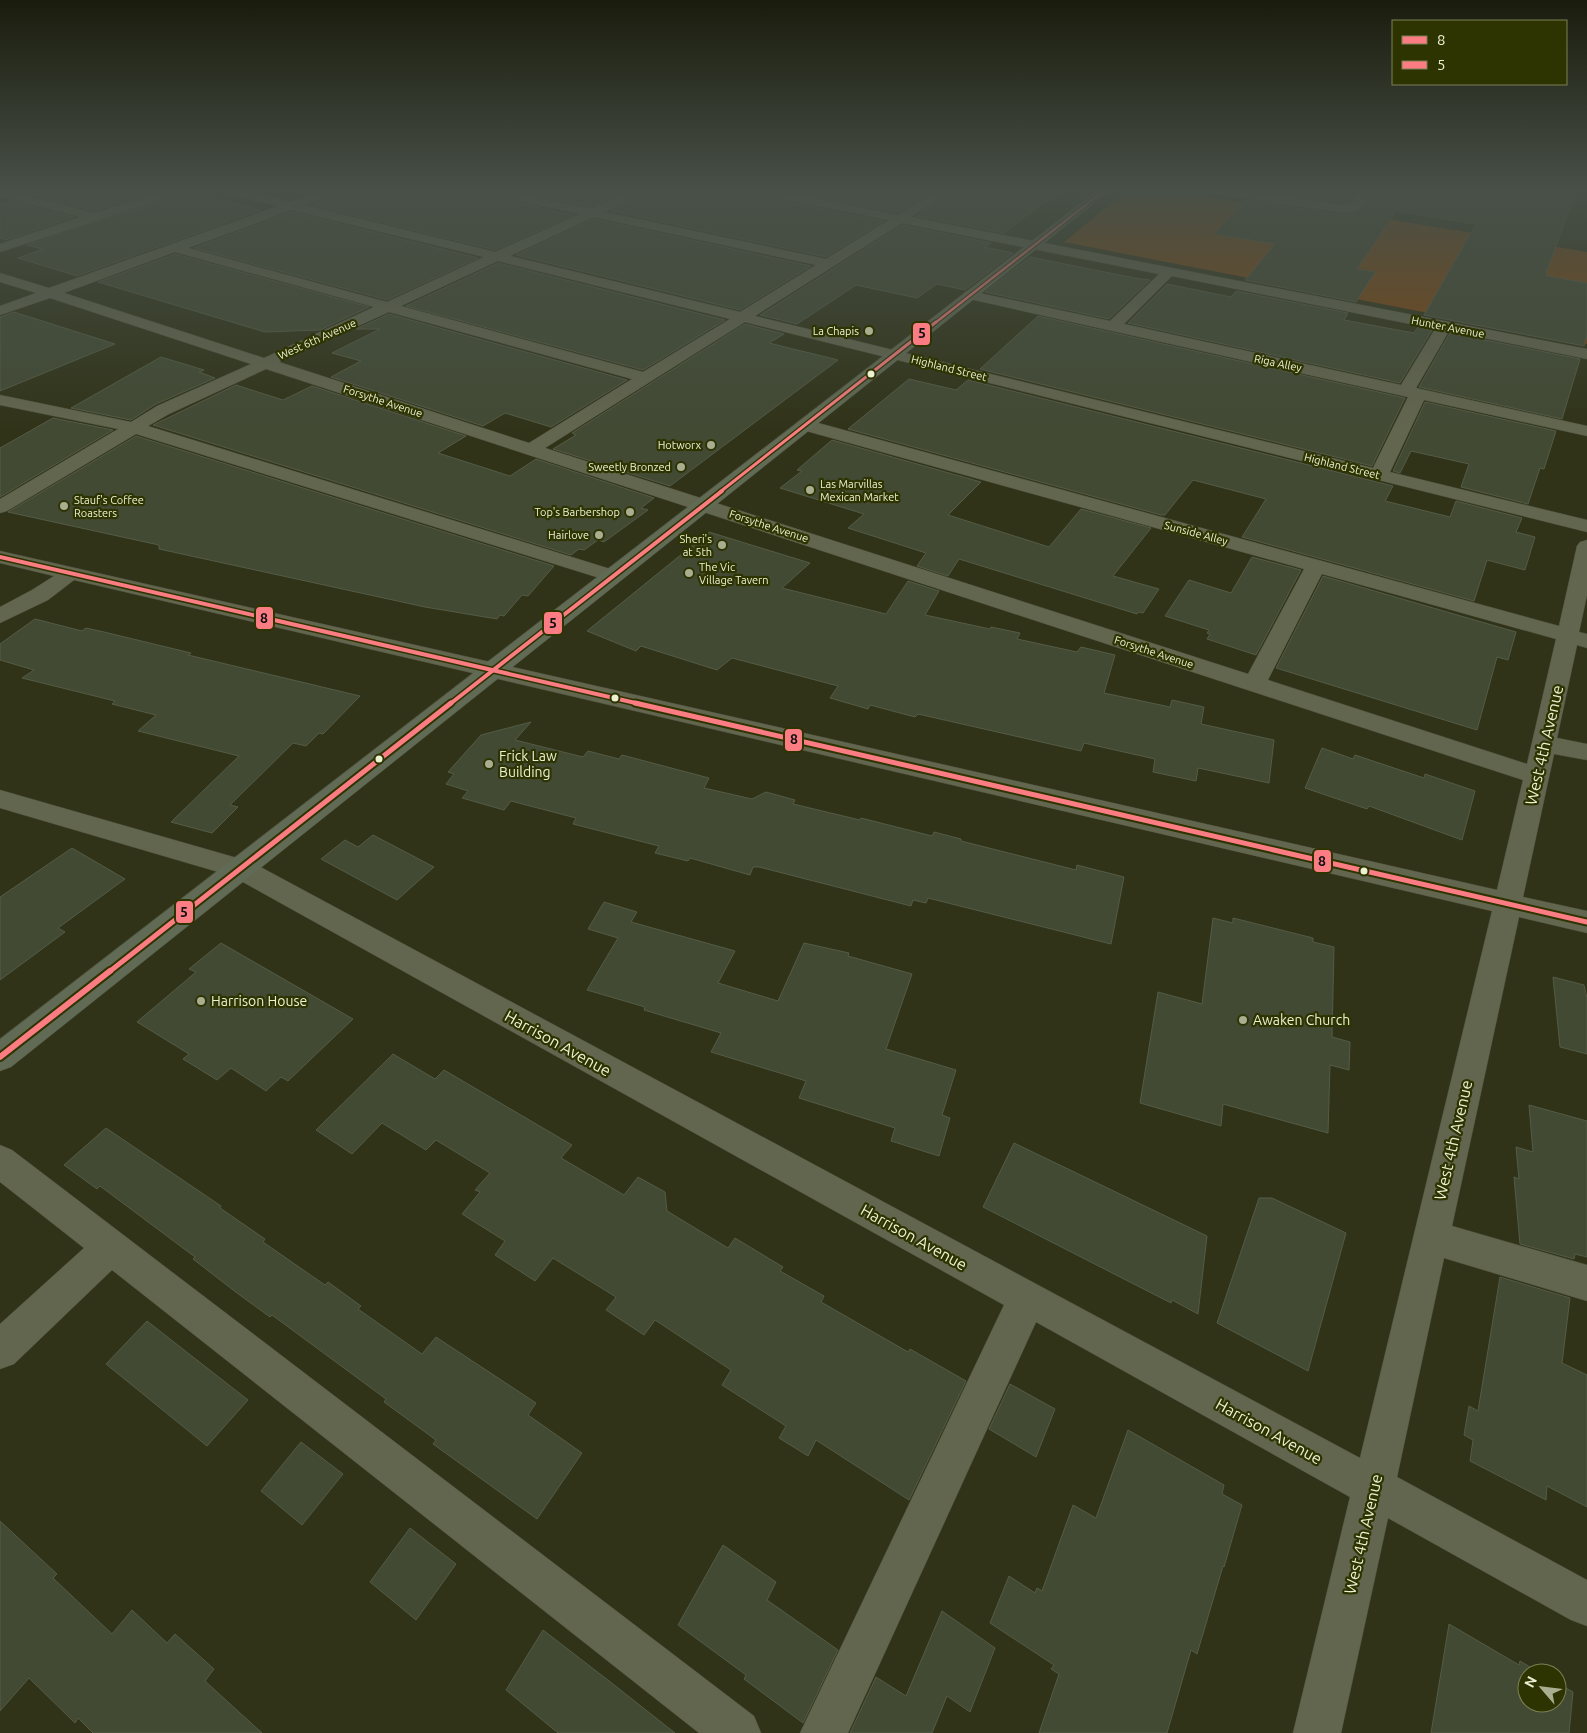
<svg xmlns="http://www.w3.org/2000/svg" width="1587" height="1733" font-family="Ubuntu,sans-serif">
  <rect width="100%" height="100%" fill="#303318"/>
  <path fill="#80470e" d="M1129,189h35l201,34 5,-7 217,36v92l-523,-102z"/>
  <path fill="#424a34" stroke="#545c46" d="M51,189h37l17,4 13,-4h45l-69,22 -63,-16z
    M350,189h125l8,6 91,20 -79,35 -184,-45z
    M507,189h123l-39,18z
    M652,189h89l8,6 135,26 -58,36 -215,-46z
    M776,189h161l-39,24z
    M956,189h107l-59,44 -88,-17z
    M1257,189h70l29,5 -7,8 -5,1 -89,-13z
    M1377,189h200l-31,84 1,3 40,7v52l-3,11 -160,-31 52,-91 -80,-13 -39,58 18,3 -19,30 -111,-22 30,-36 -61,-10 32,-34 98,15 15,-4z
    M187,192l74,18 -184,66 -59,-18 25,-9 -16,-4z
    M11,201l63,16 -68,23 -6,-2v-34z
    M292,212l186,46 -91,42 -193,-52z
    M594,219l217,47 -71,44 -224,-55z
    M902,225l89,18 -7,4 29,6 -48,37 -28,-6 -20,14 -61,-13 -59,39 -37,-9z
    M175,254l194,53 -49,23 -55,2 -167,-50z
    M1030,257l105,21 15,2 -41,39 -124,-27z
    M498,263l227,57 -82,50 -237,-64z
    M1167,284l64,13 5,-6 112,22 -4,7 70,13 4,-6 14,3 -32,53 -272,-60z
    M14,312l101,32 -115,47v-74z
    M389,314l238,66 -76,47 -46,-14 -22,13 -152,-49 30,-16 -29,-8 48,-24h-24z
    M1038,316l367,82 -33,68 -392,-97z
    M745,324l39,10 -15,9 69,17 -168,126 -117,-37 23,-14 -4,-2z
    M1450,333l130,26 -18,60 -143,-32z
    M161,357l43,13 -5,2 16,6 -59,26 -25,16 -60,-12z
    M909,379l47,11 12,-10 425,106 -8,15 65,16 6,-16 66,17 -6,14 19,5 -10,33 -38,-10 -13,41 -232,-64 24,-38 -73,-19 -28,35h-4l-313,-86z
    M236,385l47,15 29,-14 154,50 -28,17 72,23 26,-17 118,39 -13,10 7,2 -44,32 -6,-2 -14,10 -5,-1 -8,6 -418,-130z
    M1425,402l131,29 -12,38 -4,-1 -12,36 -67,-17 8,-23 -58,-13 -11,22 -7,-2z
    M53,418l60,12 -113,67v-49z
    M136,436l418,130 -26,30 -6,-1 -18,21 -4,-1 -3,4 -72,-12 -266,-58v-4l-151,-33z
    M832,440l149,42 -33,33 101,32 32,-38 70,19 -38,48 46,13 -16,24 -4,-1 -2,2 -178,-55 -11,17 -31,-10 9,-13 -78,-25 16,-14 -84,-26 22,-17 -5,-1z
    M709,532l101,31 -28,25 104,26 22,-33 31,10 -14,24 65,14 1,-2 29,6 -3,6 60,13 4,-5 34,8 -11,38 66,14 2,-7 32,7 -3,17 73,16 -5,43 -71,-15 -2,13 -43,-9 2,-13 -71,-16 -3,8 -163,-37 -3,3 -45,-12 -2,4 -38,-11 8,-12 -106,-28 -15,12 -76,-24 -5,5 -49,-20z
    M1252,557l49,13 -45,85 -49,-16 3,-5 -3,-1 2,-3 -44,-14 24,-36 42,13z
    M1323,576l193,56 -8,28 -11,-3 -20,73 -201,-62z
    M35,619l47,12 4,-3 18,4 87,21 -3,2 172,41 -37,38 -4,-1 -13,13 -13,-3 -63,62 8,2 -26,26 -41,-11 68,-66 -101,-25 18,-16 -44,-11 3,-3 -93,-23 12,-8 -34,-10v-16z
    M531,722l-16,18 68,17 5,-6 31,8 3,-4 87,23 -5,10 48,11 14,-7 29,8 -2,4 67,16 1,-2 71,18 2,-4 27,7v2l115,29 1,-5 47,12 -13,67 -183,-46 -2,5 -13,-3 -2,6 -152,-39h-6l-3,8 -60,-17 -2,3 -33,-8 4,-7 -86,-22 3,-6 -65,-17 -7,9 -42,-12 6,-7 -22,-7 8,-10 -6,-2 33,-37z
    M1322,748l31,11 2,-4 69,23 1,-4 50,17 -13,49 -93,-34 -2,3 -62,-21z
    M373,835l61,32 -37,33 -76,-41 24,-19 13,7z
    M72,848l53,31 -67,49 7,4 -65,48v-83z
    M604,902l33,10 -6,10 104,29 -17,32 60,18 26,-58 45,10 -1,3 64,18 -26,75 70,21 -14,45 8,3 -11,38 -48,-15 4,-13 -96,-30 7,-17 -95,-29 10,-19 -77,-23 1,-3 -58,-17 31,-52 -30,-9z
    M1213,918l20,5v-5l80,20v4l21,5 -2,90 18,5 -1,28 -19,-5 -2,68 -105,-29 -2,22 -81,-23 18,-111 44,12z
    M221,943l132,76 -65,62 -7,-4 -15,14 -35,-23 -14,12 -34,-21 6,-5 -52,-32 59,-50 -7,-3z
    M1553,977l31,8 3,13v56l-27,-7z
    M393,1054l42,25 9,-9 128,75 -11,13 63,37 14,-18 27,15 2,19 61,37 7,-10 48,29 -3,4 44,25 -3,6 87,50 2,-3 56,32 -57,119 -93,-60 -8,16 -29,-18 7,-12 -64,-41 9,-15 -76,-50 -11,15 -38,-25 10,-13 -63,-39 -18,23 -40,-26 10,-14 -43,-27 18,-22 -5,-2 15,-17 -54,-33 -10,10 -44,-27 -30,31 -36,-24z
    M1529,1105l58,16v136l-12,-3 -1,5 -54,-15 -6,-67 5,2 -3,-32 17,5z
    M106,1128l115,78 -1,2 45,31 -2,3 62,43 3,-3 33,24 -3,3 64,45 14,-17 100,66 -8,12 54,38 -45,66 -104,-75 3,-4 -52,-38 2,-3 -114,-84 -2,2 -33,-24 -44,-34 2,-2 -95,-71 -3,3 -33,-24z
    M1014,1143l193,93 -9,78 -26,-14 -1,3 -188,-96z
    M1259,1198h13l74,35 -38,138 -91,-48z
    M1500,1277l70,21 -8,65 25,12v132l-40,-21 -1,14 -76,-39 3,-21 -9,-5 5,-29 9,5z
    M147,1321l101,79 -41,46 -101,-82z
    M1010,1384l45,25 -19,48 -47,-28z
    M1128,1430l96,55 -2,9 20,11 -18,62 -1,-1 -26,88 -6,-4 -24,83h-128l20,-59 -8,-5 3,-4 -64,-42 19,-47 26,17 2,-5 5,3 31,-86 23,13z
    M301,1442l42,32 -41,51 -41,-34z
    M0,1521l57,53 -4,4 59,56 20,-24 35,33 8,-9 39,35 -9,12 57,52h-169l-15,-15 -3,5 -46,-45 -29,33z
    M410,1528l46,36 -40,56 -46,-38z
    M723,1545l53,37 -9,18 71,50 -35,73 -59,-44 2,-4 -68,-50z
    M942,1611l53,37 -25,64 -23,-16 -15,37h-82l26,-56 30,19z
    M1449,1624l70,41 1,-4 20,12h-13v30h30v-20l16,9 -4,41h-138z
    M543,1630l70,54 62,49h-117l-52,-43z"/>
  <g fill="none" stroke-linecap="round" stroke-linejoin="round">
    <defs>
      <path id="minor" d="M0,189l94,24 75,-24h18l-2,3 -185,60v-8l81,-27 -81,-21z
        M217,189h20l53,13 37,-13h17l-2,3 -38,13 191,47 85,-38 -97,-21 -6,-4h22l92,20 43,-20h16l-45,23 221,47 63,-39 -140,-27 -6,-4h24l131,26 42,-26h14l-43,28 676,132v10l-138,-28 -33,57 171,38v10l-163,-36 -34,72 197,48v12l-842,-210 -200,126 703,226 56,-105 -505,-140 -3,-4 3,-4h12l748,205 18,-80 3,-4 7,-2v55l-8,37 8,2v14l-10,-3 -20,93 30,6v16l-33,-6 -31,143 64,14v22l-68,-16 -67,309 135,39v36l-143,-43 -47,219 190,103v46l-16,-6 -183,-102 -47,215h-48l57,-236 -314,-175 -188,411h-48l204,-428 -772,-429 -232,-68v-18l251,72 1109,596 132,-547 -1418,-331 -26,20 -48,23v-16l32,-17 22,-14 -54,-13v-12l1497,339 26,-110 -1257,-411 -97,45 -21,12 472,146 3,4 -3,4 -7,2 -7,-2 -470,-146 -129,77 -7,2v-14l118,-70 -118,-24v-10l131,27 26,-16 94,-42 -201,-66 -50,17v-9l36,-13 -36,-11v-9l49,15 229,-82 -59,-14zM292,210l192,47 -97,45 -199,-54zM594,217l222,48 -76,47 -230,-56zM902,223l257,51 -49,47 -140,-30 -5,1 -2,3 2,3 443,99 -35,71 -618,-152zM175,252l199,55 -110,51 -200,-65zM498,261l232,58 -87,53 -242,-66zM1172,276l263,53 -34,56 -277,-61zM389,312l243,67 -103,64 -250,-81zM1322,574l234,65 -29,125 -259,-84z
        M1204,189h29l111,16 6,-1 13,-15h12l-17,21 -14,3 -134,-20z
        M0,1145l12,5 742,566 7,17h-62l-587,-463 -98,94 -14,5v-45l84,-76 -84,-66z"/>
      <path id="major" d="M1099,189h13l-1101,878 -11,4v-32z"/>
    </defs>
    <use href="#minor" stroke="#4b4e38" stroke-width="1"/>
    <use href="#major" stroke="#4b4e38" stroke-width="1"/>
    <use href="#minor" fill="#63664f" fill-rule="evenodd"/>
    <use href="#major" fill="#616a54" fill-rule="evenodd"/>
    <defs>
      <path id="bus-1-far1" d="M0,557l640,147"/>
      <path id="bus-1" d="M635,703l952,219"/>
      <path id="bus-2-far4" d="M935,323l171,-134"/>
      <path id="bus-2-far3" d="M720,492l216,-170"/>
      <path id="bus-2-far2" d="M450,704l272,-213"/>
      <path id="bus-2-far1" d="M109,972l342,-269"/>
      <path id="bus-2" d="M0,1057l110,-86"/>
    </defs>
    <use href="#bus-1-far1" stroke="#2e3401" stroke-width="7"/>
    <use href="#bus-1" stroke="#2e3401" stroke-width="9"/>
    <use href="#bus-2-far4" stroke="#2e3401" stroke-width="4.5"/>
    <use href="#bus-2-far3" stroke="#2e3401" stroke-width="5.5"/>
    <use href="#bus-2-far2" stroke="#2e3401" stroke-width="7"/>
    <use href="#bus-2-far1" stroke="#2e3401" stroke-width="9"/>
    <use href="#bus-2" stroke="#2e3401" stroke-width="10"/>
    <use href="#bus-1-far1" stroke="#fb7c83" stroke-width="4"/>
    <use href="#bus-1" stroke="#fb7c83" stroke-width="5"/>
    <use href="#bus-2-far4" stroke="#fb7c83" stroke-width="2.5"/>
    <use href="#bus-2-far3" stroke="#fb7c83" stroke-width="3"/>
    <use href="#bus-2-far2" stroke="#fb7c83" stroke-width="4"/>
    <use href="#bus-2-far1" stroke="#fb7c83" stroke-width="5"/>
    <use href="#bus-2" stroke="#fb7c83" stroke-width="6"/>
  </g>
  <linearGradient id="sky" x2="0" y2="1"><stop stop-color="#1a1c0d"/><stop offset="0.44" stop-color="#485048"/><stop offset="1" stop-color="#485048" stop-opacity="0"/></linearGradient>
  <rect width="1587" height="432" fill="url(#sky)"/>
  <g fill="#aaae90" stroke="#2e3401" stroke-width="2">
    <circle cx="869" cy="331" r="5"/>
    <circle cx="711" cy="445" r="5"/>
    <circle cx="681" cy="467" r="5"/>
    <circle cx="810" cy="490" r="5"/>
    <circle cx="64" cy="506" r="5"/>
    <circle cx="630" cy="512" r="5"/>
    <circle cx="599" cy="535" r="5"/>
    <circle cx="722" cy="545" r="5"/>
    <circle cx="689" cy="573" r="5"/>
    <circle cx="489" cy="764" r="5"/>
    <circle cx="201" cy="1001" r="5"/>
    <circle cx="1243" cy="1020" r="5"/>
  </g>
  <g fill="#ebf1d1" stroke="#2e3401" stroke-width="2">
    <circle cx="871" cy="374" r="4.5"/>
    <circle cx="615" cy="698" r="4.5"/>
    <circle cx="379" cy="759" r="4.5"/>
    <circle cx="1364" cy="871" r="4.5"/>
  </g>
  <g text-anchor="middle" stroke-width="4.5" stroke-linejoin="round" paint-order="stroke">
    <g font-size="11" fill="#ebf1d1" stroke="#2e3401">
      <text transform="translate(1448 327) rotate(11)" y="4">Hunter Avenue</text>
      <text transform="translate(317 339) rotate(-24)" y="4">West 6th Avenue</text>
      <text transform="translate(1278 363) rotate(12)" y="4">Riga Alley</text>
      <text transform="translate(949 368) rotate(14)" y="4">Highland Street</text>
      <text transform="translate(383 401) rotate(18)" y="4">Forsythe Avenue</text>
      <text transform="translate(1342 466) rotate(14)" y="4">Highland Street</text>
      <text transform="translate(769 526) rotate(18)" y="4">Forsythe Avenue</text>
      <text transform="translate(1196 533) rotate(15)" y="4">Sunside Alley</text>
      <text transform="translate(1154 652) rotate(18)" y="4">Forsythe Avenue</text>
    </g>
    <g font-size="11" fill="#ebf1d1" stroke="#2e3401" text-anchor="end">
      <text x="859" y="335">La Chapis</text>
      <text x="701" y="449">Hotworx</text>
      <text x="671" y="471">Sweetly Bronzed</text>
      <text x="820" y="488" text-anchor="start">Las Marvillas<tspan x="820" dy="13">Mexican Market</tspan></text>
      <text x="74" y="504" text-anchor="start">Stauf's Coffee<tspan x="74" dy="13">Roasters</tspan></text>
      <text x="620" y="516">Top's Barbershop</text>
      <text x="589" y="539">Hairlove</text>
      <text x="712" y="543">Sheri's<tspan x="712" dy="13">at 5th</tspan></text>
      <text x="699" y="571" text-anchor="start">The Vic<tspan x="699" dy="13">Village Tavern</tspan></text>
    </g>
    <g font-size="14" fill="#ebf1d1" stroke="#2e3401" text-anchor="start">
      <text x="499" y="761">Frick Law<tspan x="499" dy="16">Building</tspan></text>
      <text x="211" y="1006">Harrison House</text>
      <text x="1253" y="1025">Awaken Church</text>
    </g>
    <g font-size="16" fill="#ebf1d1" stroke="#2e3401">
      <text transform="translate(1544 745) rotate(-77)" y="6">West 4th Avenue</text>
      <text transform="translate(558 1043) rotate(29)" y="6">Harrison Avenue</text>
      <text transform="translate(1453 1140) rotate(-77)" y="6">West 4th Avenue</text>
      <text transform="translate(914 1237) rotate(29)" y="6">Harrison Avenue</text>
      <text transform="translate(1269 1431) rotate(29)" y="6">Harrison Avenue</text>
      <text transform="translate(1363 1534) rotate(-77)" y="6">West 4th Avenue</text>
    </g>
  </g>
  <g stroke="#2e3401" stroke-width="2">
    <rect x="912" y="322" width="19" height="24" rx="5" fill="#fb7c83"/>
    <rect x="255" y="606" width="19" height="24" rx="5" fill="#fb7c83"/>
    <rect x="543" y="611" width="20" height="24" rx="5" fill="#fb7c83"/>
    <rect x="784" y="728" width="19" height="24" rx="5" fill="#fb7c83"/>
    <rect x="1313" y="849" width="19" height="24" rx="5" fill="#fb7c83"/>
    <rect x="175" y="900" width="19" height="24" rx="5" fill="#fb7c83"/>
  </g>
  <g font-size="14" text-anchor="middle" font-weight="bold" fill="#111">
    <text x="922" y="338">5</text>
    <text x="264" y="623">8</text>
    <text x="553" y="628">5</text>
    <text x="794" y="744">8</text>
    <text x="1322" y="866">8</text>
    <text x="184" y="917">5</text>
  </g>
  <rect x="1392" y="20" width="175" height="65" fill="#2e3401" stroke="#7a8054"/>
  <rect x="1402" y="36" width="25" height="8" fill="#fb7c83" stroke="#7a8054"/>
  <text x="1437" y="45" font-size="15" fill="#ebf1d1">8</text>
  <rect x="1402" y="61" width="25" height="8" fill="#fb7c83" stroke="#7a8054"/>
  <text x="1437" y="70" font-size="15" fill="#ebf1d1">5</text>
  <g transform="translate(1542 1688) rotate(298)"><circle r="24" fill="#2e3401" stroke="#7a8054"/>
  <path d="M0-4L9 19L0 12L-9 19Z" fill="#aaae90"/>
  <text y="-8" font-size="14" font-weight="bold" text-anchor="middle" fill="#ebf1d1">N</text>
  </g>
</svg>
